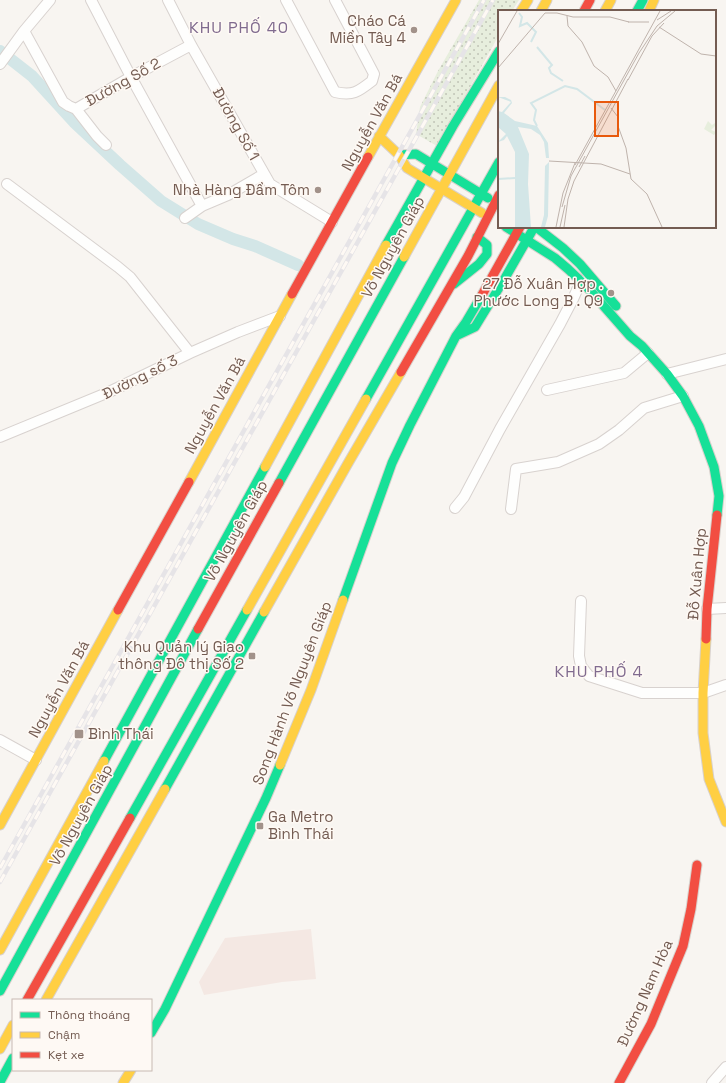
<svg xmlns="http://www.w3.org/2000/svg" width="726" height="1083" font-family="'Space Grotesk',sans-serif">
  <defs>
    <pattern id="grass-dots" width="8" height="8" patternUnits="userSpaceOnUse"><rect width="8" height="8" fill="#e7eedd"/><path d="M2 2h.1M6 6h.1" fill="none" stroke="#c0c4b6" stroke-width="1.8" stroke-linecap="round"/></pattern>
  </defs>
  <rect width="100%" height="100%" fill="#f8f5f1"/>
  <path fill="#f4e8e3" d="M311,929l5,50 -34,3 -78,13 -5,-13 26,-44z"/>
  <path fill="url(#grass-dots)" d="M479,0h40l-7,11h-13v24l-62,111 -21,-12 4,-27 18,-36z"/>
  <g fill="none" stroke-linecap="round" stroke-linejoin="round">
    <path stroke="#d3e6e7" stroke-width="12" d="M0,51l32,25 42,46 46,43 41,36 37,23 35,15 22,7 43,19"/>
    <defs>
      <path id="street" d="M91,0l40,77 71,129
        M168,0l23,45 79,139 62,38
        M286,0l49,92c18,4 23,0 37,-11l2,-7 -39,-74
        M24,31l39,71 6,4 7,3 55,-32 60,-32
        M0,64l24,-33 26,-31
        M76,109l21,27 9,9
        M7,184l111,83 12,10 60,76
        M185,218l17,-12 26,-11 36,-21
        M667,374l59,-15
        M547,390l77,-17 24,-20
        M0,437l109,-45 81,-39 48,-21 42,-16
        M455,508l9,-11 36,-68 60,-105 13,-25 8,-18
        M511,509l5,-40 42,-7 41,-18 20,-14 25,-22 39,-12
        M581,601l-2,55 2,10 8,10 53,17h61l23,-8
        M707,609l19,-1
        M0,740l36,20
        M712,1083l14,-16"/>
      <path id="fast" d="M637,11l6,-11
        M399,155l17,-1 72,44
        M506,227l49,31 13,11 19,18 43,49 12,10 25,28 16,22 16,30 15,41 5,29 -2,19
        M536,227l27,21 17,16 36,42
        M386,245l67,-119 46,-75
        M454,284l25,-20 8,-10v-9l-10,-8
        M458,335l17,-8 30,-49 27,-47
        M366,399l133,-237
        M279,483l125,-226
        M343,600l49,-137 18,-38 46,-89 10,-14 16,-27
        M104,761l161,-294
        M165,789l99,-177
        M130,818l117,-208
        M0,991l198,-362
        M151,1033l14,-24 101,-211 14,-33
        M0,1082l13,-24"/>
      <path id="slow" d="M521,11l7,-11
        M541,11l6,-11
        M605,11l6,-11
        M649,11l5,-11
        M379,136l20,19 8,13 75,45
        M368,157l88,-157
        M404,257l95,-172
        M265,467l121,-222
        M189,482l103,-188
        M247,610l119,-211
        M264,612l83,-147 54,-93
        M706,639l-3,54v40l6,46 17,43
        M280,765l31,-75 32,-90
        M0,825l118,-215
        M0,950l104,-189
        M46,1000l119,-211
        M0,1049l13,-24
        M123,1083l8,-13"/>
      <path id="jam" d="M584,11l6,-11
        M292,294l76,-137
        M482,295l38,-68
        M401,372l67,-116 31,-61
        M118,610l71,-128
        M198,629l81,-146
        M706,639l1,-30 10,-94
        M27,1000l103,-182
        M619,1083l32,-59 32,-78 8,-37 6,-44"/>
    </defs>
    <use href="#street" stroke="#d8d2cf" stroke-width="12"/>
    <use href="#fast" stroke="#d8d1cc" stroke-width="11"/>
    <use href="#slow" stroke="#d8d1cc" stroke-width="11"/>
    <use href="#jam" stroke="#d8d1cc" stroke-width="11"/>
    <use href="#street" stroke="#fefefd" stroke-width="10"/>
    <use href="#fast" stroke="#16e098" stroke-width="9"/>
    <use href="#slow" stroke="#ffcf43" stroke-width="9"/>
    <use href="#jam" stroke="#f24e42" stroke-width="9"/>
    <defs>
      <path id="rail" d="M0,868l484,-868
        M0,882l493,-882"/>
    </defs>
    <use href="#rail" stroke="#e6e4e7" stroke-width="4.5"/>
    <use href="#rail" stroke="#fef9f4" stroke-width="3" stroke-dasharray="9" stroke-linecap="butt"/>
  </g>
  <g fill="#a2928a" stroke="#fef9f4" stroke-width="1.5">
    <circle cx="414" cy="30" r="4"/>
    <circle cx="318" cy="190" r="4"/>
    <circle cx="611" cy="293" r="4"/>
    <rect x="248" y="652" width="8" height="8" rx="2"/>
    <rect x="74" y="729" width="10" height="10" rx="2"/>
    <rect x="256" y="822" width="8" height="8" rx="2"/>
  </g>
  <g text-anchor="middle" stroke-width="3" stroke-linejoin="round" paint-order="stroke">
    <g font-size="15" fill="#745c52" stroke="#fef9f4" text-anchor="end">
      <text x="406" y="26">Cháo Cá<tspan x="406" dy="17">Miền Tây 4</tspan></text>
      <text x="310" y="195">Nhà Hàng Đầm Tôm</text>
      <text x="603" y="289">27 Đỗ Xuân Hợp .<tspan x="603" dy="17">Phước Long B . Q9</tspan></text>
      <text x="244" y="652">Khu Quản lý Giao<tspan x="244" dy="17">thông Đô thị Số 2</tspan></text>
      <text x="88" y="739" text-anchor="start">Bình Thái</text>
      <text x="268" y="822" text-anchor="start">Ga Metro<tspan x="268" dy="17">Bình Thái</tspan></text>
    </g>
    <g font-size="15" fill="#745c52" stroke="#fef9f4">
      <text transform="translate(123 82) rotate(-29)" y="5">Đường Số 2</text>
      <text transform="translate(372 122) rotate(-61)" y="5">Nguyễn Văn Bá</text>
      <text transform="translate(236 124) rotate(61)" y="5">Đường Số 1</text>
      <text transform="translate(393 247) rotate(-61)" y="5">Võ Nguyên Giáp</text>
      <text transform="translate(140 377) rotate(-26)" y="5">Đường số 3</text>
      <text transform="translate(215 405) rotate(-61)" y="5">Nguyễn Văn Bá</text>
      <text transform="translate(236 531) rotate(-61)" y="5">Võ Nguyên Giáp</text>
      <text transform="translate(697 574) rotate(-85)" y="5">Đỗ Xuân Hợp</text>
      <text transform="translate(59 689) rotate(-61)" y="5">Nguyễn Văn Bá</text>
      <text transform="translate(292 693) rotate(-69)" y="5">Song Hành Võ Nguyên Giáp</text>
      <text transform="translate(81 815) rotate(-61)" y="5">Võ Nguyên Giáp</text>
      <text transform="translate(645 993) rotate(-66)" y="5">Đường Nam Hòa</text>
    </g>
    <g font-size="16" letter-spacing="1" fill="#806b8f" stroke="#fef9f4">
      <text x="239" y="33">KHU PHỐ 40</text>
      <text x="599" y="677">KHU PHỐ 4</text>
    </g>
  </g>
  <g transform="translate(498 10)">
    <rect width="218" height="218" fill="#f8f5f1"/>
    <path d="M210,111l4,4 3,-2 1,2 -5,5 5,2 -2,3 -10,-6z" fill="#e7eedd"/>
    <path d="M0,87h7l6,3 1,3 -8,10 11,8 22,5 11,17 1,15h-3l-2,-16 -4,-7 -9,-6 -13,-2 11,27 -1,30 3,43h-16v-75l-8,-16 -3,4 -6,2 8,-8 -8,-7v-16l4,1 9,-10zM51,152l-1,54 -3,11h-4l3,-12 1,-49z" fill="#d3e6e7"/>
    <path fill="none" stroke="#d3e6e7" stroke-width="2" d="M21,3l3,4 -2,9 7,-3 9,9 -5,10M39,37l15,18 -3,3 2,5 12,8M39,116l-3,-6 2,-10 -5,-7 34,-17 12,3 28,21M0,169l17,-1"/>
    <path fill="none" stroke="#bfb3ac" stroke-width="1" d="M47,3h12l16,4h37l19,5M69,6l1,10 14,16 12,24 14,11 8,14M159,10l14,-9M130,12h21M161,17l42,27 15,2M0,34l19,-33M0,58l47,-55M130,70l24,-44 12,-13M113,98l7,9v9l8,22 5,31 16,15 15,33M51,151l52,3 29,10M77,155l85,-154M81,157l6,-11M64,197l9,-31 68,-123 18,-27 18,-15M58,217l7,-34 12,-30M62,217l5,-22M66,217l4,-28 6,-18 54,-102"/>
    <path fill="#e8590c" fill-opacity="0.15" stroke="#e8590c" stroke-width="2" d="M97,92h23v34h-23z"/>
    <rect width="218" height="218" fill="none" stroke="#745c52" stroke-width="2"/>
  </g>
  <rect x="12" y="999" width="140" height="72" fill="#fef9f4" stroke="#c7bab3"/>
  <rect x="20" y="1012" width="20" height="6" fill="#16e098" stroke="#c7bab3"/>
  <text x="48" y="1019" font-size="12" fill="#745c52">Thông thoáng</text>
  <rect x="20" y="1032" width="20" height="6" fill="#ffcf43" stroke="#c7bab3"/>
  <text x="48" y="1039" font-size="12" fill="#745c52">Chậm</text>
  <rect x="20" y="1052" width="20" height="6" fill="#f24e42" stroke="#c7bab3"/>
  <text x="48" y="1059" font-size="12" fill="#745c52">Kẹt xe</text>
</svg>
